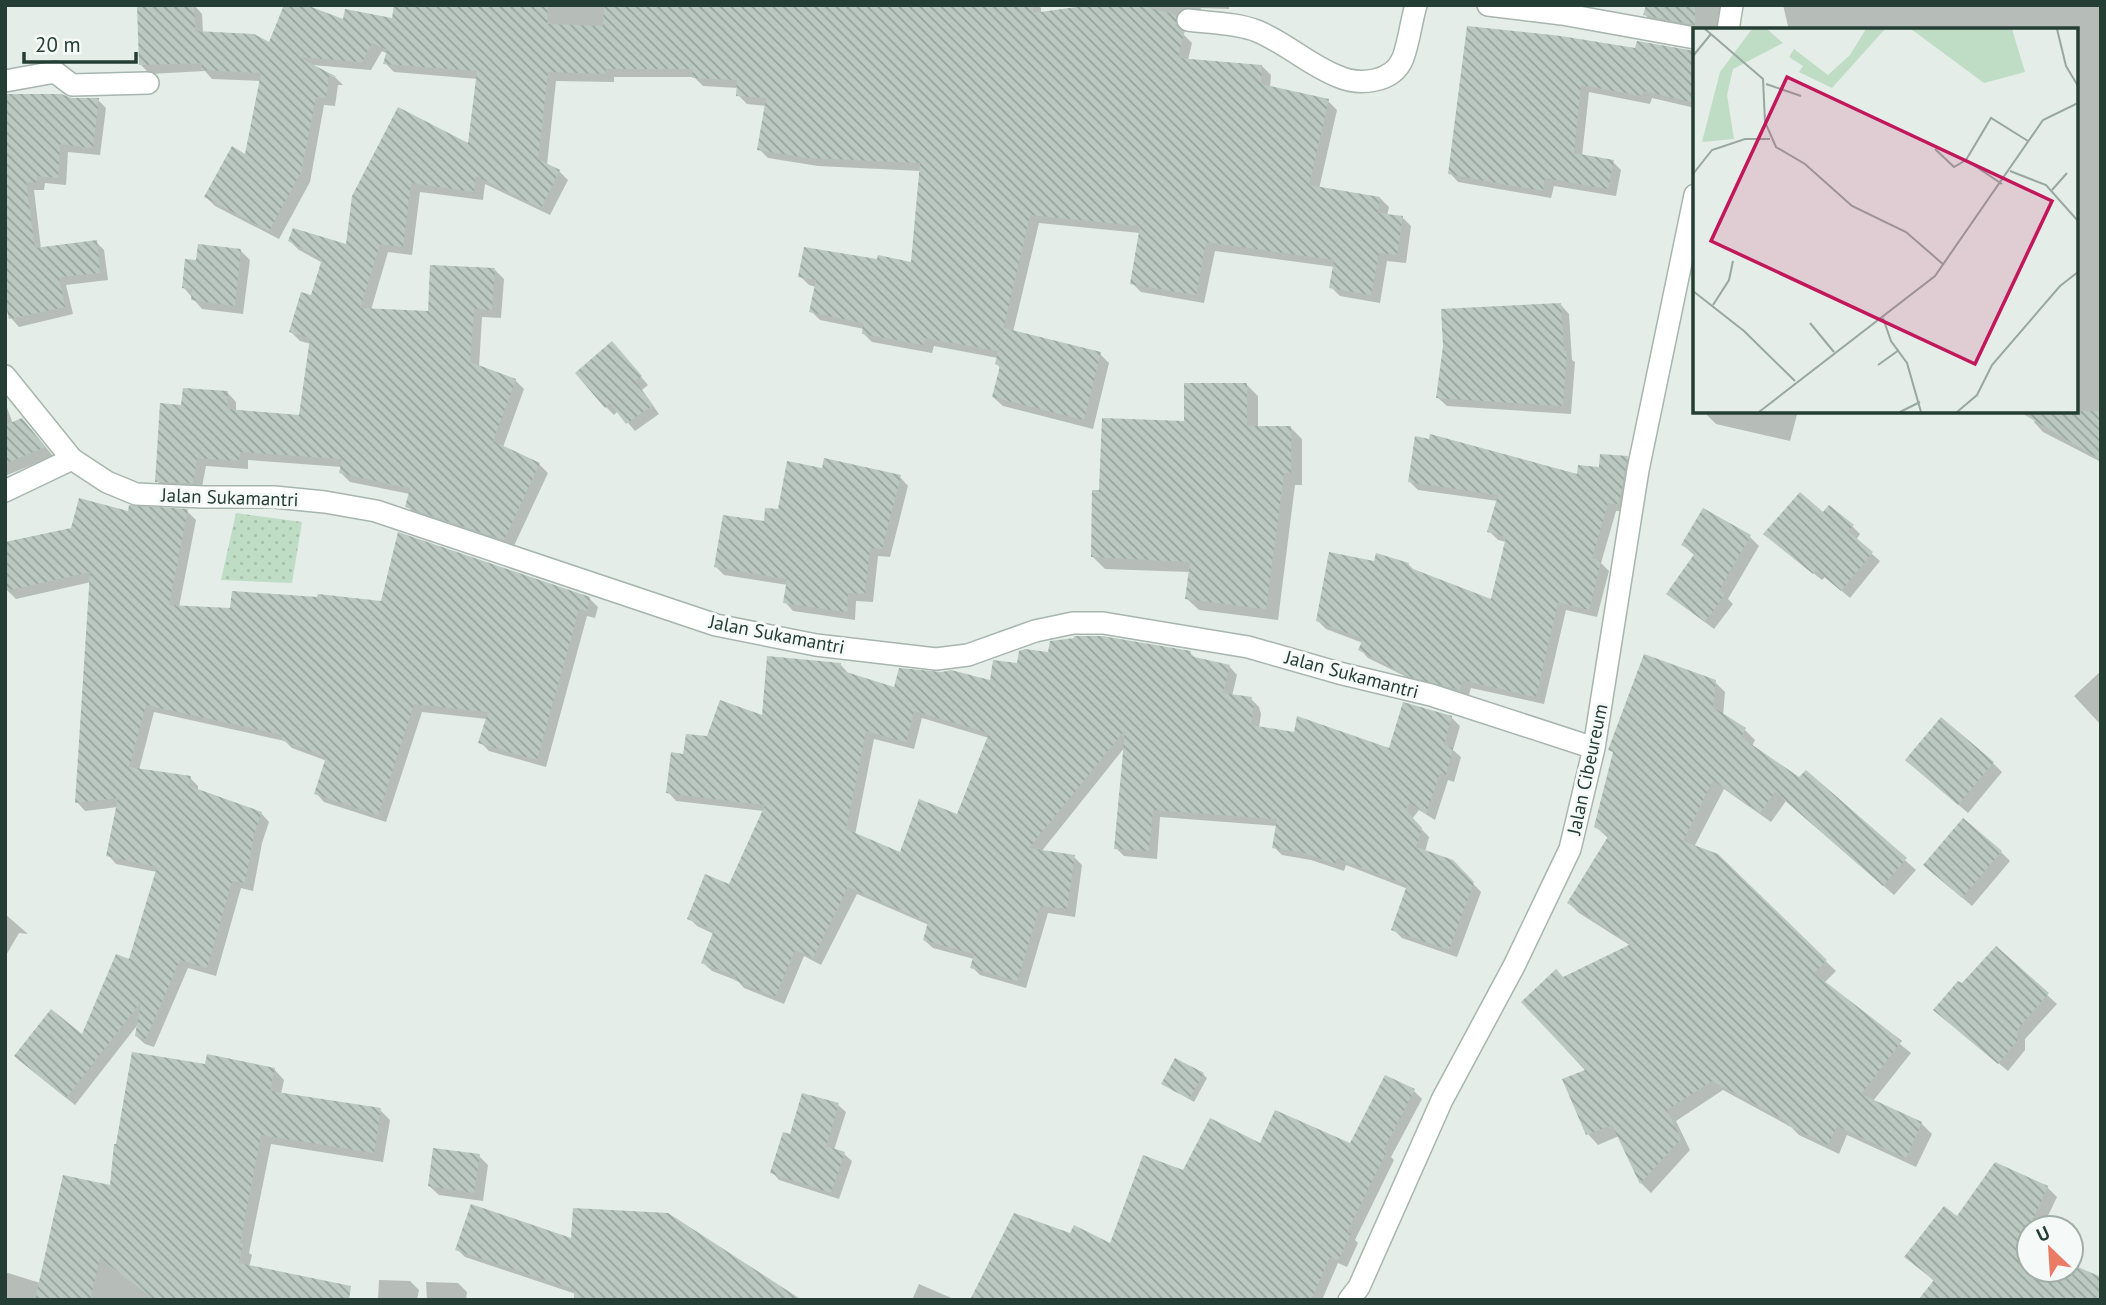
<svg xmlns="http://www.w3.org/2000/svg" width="2106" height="1305" font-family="'PT Sans',sans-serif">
  <defs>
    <pattern id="grass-dots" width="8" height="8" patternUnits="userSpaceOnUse" patternTransform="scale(1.75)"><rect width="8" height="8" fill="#bfddc5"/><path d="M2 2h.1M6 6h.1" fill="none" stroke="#a4bfaa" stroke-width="1.8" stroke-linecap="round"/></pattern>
    <pattern id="building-back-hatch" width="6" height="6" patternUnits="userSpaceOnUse" patternTransform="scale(1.75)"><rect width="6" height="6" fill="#bac8c1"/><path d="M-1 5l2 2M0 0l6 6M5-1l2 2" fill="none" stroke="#97a49e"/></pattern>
  </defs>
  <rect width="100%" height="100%" fill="#e4ede8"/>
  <path fill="url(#grass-dots)" d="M236,513l66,9 -10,61 -71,-3z"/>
  <path fill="#0003" fill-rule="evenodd" d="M194,5l8,9 1,19 67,12 74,-23 50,-2 2,-15h642l3,3v6l54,-9h134v4l-28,-1 -2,8 -13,6 -2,13 8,8 -4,17 74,6 9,9 -1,13 58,13 9,9 -18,79 61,9 9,9 -2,9 15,1 9,9 -5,37 -19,-2 -7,42 -40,-7 -9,-9 4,-20 -120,-16 -11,52 -63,-11 -9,-9 8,-50 -101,-10 -26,109 87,22 9,9 -16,66 -90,-23 -10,-9 8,-28 -4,-5 1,-6 -64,-12 -2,7 -60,-11 -9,-9 1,-4 -44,-9 -9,-9 5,-24 -7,-2 -9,-9 79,-15 34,3 8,-93 -103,-5 -50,-8 -9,-9 7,-43 -19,-2 -9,-9v-7l-35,-2 -9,-9h-80v5l-58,-1 -9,84 12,6 9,9 -18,35 -65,-31 -2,16 -63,-8 -8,63 -24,-3 -17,58 58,3 66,-43 9,9 -3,39 -19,-1 -3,50 36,13 9,9 -21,58 36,17 9,9 -35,75 -97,-33 -9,-9 3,-12 -60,-12 -9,-9 1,-6 -94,-7v9l-42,-3 -5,26 -35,-2 -9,-9 26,-74 44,-15 9,10v10l65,5 10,-73 -11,-3 -9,-9 22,-35 10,-34 -24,-13 -9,-9 57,5 7,-50 115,-50 9,-67 -84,-7 -9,-9 3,-9 -6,-3 -11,19 -59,-5 24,13 7,7h-5l-3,21 -11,-1 -14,77 -31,57 -64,-33 -9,-9 40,-41 16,-75 -50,-2 -7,-8 -55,3 -9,-9z
    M1648,5h84l-8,25h-29l-41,-7 -9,-8z
    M1783,5h318v457l-58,-30 -9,-10 1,-3 41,-8v-381h-287z
    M1469,28l167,22 59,2v56l-43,-10 -2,6 -61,-12 -7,64 31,6 8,8 -5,26 -62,-10 -3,12 -93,-16 -8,-9z
    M5,97l93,3 8,8 -6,47 -32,-3 -2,33 -21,-2 -1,7h-10l7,59 55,-7 8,8 4,30 -42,5 7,29 -54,13 -8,-9z
    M241,251l9,9 -7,54 -41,-5 -18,-21 13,-26z
    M1560,304l9,10 3,46 3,2 -4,52 -124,-8 -10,-9 8,-51z
    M620,352l28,33 -6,5 17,24 -24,17 -17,-20 -4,4 -8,-8z
    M1246,384l12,12v32l32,-1 12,12v46h-7l-17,135 -79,-10 -13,-12 4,-26 -85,-3 -12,-12 7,-65 86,-69z
    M5,402l8,22 18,5 22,27 -48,20z
    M1708,411h90l-8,30 -74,-17 -9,-9z
    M1627,458l8,8 -8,45h-11l-15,52 8,8 -12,46 -31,-7 -22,94 -73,-16 -3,10 -47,-14 -53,-26 -8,-9 3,-6 -37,-14 -9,-9 58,-56 34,1 7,7 76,29 14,-59 -8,-2 -9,-9 9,-30 -80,-11 -9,-9 170,-5z
    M824,470l76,7 8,9 -18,71 -12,-1 -5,46 -17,-1 -1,19 -62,-9 -8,-9 3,-17 -64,-10 -8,-8z
    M1703,510l47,27 9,9 -31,53 5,5 -19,25 -46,-35 27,-38 -12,-11z
    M187,511l9,9 -17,87 53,3 150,-7 207,-5 9,9 -3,11 -8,-2 -41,151 -57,-16 -9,-9 7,-23 -65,-7 -36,110 -62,-20 -8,-9 11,-32 -35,-13 -7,-7 -131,-29 -15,58 51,8 8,8v5l63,22 8,9 -7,21 -9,48 -12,-3 -25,88 -28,-8 -34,79 -9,-3 -9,-8 3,-13 -64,82 -50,-40 58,-28 48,-75 26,-90 -41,-8 -8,-9 10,-48 -33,4 -8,-9 14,-220 -75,17 -9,-9 66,-61 56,-16z
    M1823,514l29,12 8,8 -4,6 24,21 -30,37 -25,-21 -3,3 -48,-38z
    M1190,653l8,7 31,6 8,9 -5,21 19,3 8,8 2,7 -2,14 131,23 61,-34 9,9 -7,24 8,7 -7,25 -6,-2 -13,40 -16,-10 -7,9 17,18 -4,15 27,9 29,31 -24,65 -55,-19 -9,-9 15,-40 -62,-24 -2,6 -33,-11 -29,-5 -8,-8 4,-21 -118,-9 -3,42 -33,-3 -8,-8 9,-101 -84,105 33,5 8,8 -7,52 -27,-4 -22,75 -46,-13 -8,-8 2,-8 -41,-11 -9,-8 5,-15 -72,-31 -36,71 -17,-9 -20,48 -40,-16 -6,-7 -26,-10 -9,-8 11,-29 -17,-8 -8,-8 41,-32 34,-75 -88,-10 -8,-9 17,-36 23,-18 55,-21 77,-53 8,9 48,17 96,-8 26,-17 32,-11zM922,718l67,20 -31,78 -57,38 -46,-19 19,-96 40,10z
    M2101,671v54l-27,-29z
    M1715,682l10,10 -2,24 22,14 10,10 -3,6 48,33 6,-7 110,98 -22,25 -108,-94 -15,21 -47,-33 -30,58 23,9 119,115 -12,12 87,70 -38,48 48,22 11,11 -16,33 -69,-32 -8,19 -40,-19 -8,-8 -68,-37 -47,31 14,29 -39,43 -10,-10 -22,-47 -21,9 -10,-11 -24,-54 24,-10 -25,-91 68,-33 -52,-33 -10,-10 40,-64 -13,-12z
    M1993,763l9,9 -34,41 -52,-45z
    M2001,852l9,9 -38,45 -37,-32z
    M5,914l23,20 -9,-1 -14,24z
    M1996,948l61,56 -32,35v11l-17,21 -63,-52 17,-33z
    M207,1066l67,3 10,11 -3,14 99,16 10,10 -7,42 -112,-18 -22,109 3,2 -3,12 72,33h-316v-28l35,11z
    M1203,1074l4,4 -13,24 -30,-18z
    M1414,1091l8,8 -31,58 3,3 -39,80 3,3 -11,24 -9,-4 -16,37h-350l99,-65 40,10 73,-73 77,-26 90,-1z
    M838,1105l8,7 -12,38 10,4 8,7 -13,38 -60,-19 -7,-8 19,-35z
    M479,1156l9,9 -5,36 -44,-6 -10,-9z
    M2047,1187l10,10 -15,31h-13v42h42v-4l30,13 -166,3 -29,-26 52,-38z
    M572,1241l4,53 -111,-37 -8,-8z
    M379,1280l31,1 9,9 -2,10h-39z
    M426,1282l32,1 9,9 -1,8h-39z
    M919,1284l37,16h-44z"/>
  <path fill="url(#building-back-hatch)" fill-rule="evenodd" d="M137,5h57l1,26 59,3 15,8 15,-37h22l37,14 2,-10 47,9 2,-13h154l-1,19 56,2 1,-21h429v8l58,-8h47l38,10v11l8,6 -6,26 84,7 -1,19 68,15 -20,86 71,12 -2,16 25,3 -6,39 -18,-2 -8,42 -42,-7 5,-28 -128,-18 -10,53 -66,-11 10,-58 -110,-11 -32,136 -73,-13 -1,7 -62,-11 1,-11 -54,-11 7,-32 -18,-3 6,-30 73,12 1,-4 33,7 9,-99 -112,-5 -51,-8 9,-52 -30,-2 1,-16 -45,-2 1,-9h-87l-1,5 -57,-2 -10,87 22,11 -19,38 -65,-32 -2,16 -63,-9 -8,64 -23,-3 -20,64 68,3 2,-46 65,3 -3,42 -18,-1 -4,53 46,17 -23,62 47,22 -36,77 -99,-33 5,-19 -71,-15 3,-14 -102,-7 -1,9 -42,-3 -4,25 -38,-1 5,-79 21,2 2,-17 45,3 -1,18 72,6 11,-77 -21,-6 12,-40 10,3 11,-36 -34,-18 5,-13 53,16 6,-48 46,-89 70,36 9,-72 -94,-7 4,-14 -15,-7 -10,19 -64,-5 39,20 -8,-1 -3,22 -10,-1 -15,75 -32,59 -65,-34 28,-51 13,8 16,-81 -60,-3 1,-7 -63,2z
    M1646,5h49v20l-52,-10z
    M1467,26l94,10 74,12 2,-7 58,10v52l-52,-12 -1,5 -61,-11 -7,68 40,7 -6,29 -63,-11 -2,13 -95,-17z
    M5,94h56l11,4h27l-6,50 -33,-4 -2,34 -21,-2v7l-11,-1 9,66 62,-8 3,33 -41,4 6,30 -56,12 -4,-17z
    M198,244l43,5 -6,57 -44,-6 1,-11 -10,-1 3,-29 11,1z
    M1561,303l3,48h3l-4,55 -127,-8 7,-52 -2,-37z
    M1004,328l97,24 -17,68 -92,-23 8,-31 -5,-2z
    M612,341l30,35 -7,5 18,24 -27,19 -16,-21 -5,5 -30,-35z
    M1184,383h63v43h44v47h-7l-18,136 -81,-10 5,-37 -99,-5 1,-67h7l3,-72 82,3z
    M2018,411h83v49z
    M22,418l23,29 -40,17v-39z
    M1430,434l147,40 1,-9 21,2 1,-13 28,2 -9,48 -11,-1 -16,55 9,3 -12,49 -31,-8 -22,95 -74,-17 -2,10 -50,-13 -52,-27 5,-11 -47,-18 13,-69 45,9 2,-8 33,10 -1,4 83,32 15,-62 -19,-5 11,-37 -90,-13 7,-46 14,3z
    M824,458l77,17 -19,74 -12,-1 -5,46 -17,-1 -1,19 -64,-9 4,-24 -73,-12 9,-52 41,6 1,-13 13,1 9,-48 35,7z
    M1800,492l23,20 6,-7 25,20 -6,6 25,21 -32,39 -25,-21 -3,4 -50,-40z
    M79,498l49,13 1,-6 59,4 -19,96 61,3 2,-17 85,6 1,-3 63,7 17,-69 192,65 -3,14 -8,-2 -42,151 -59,-17 10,-31 -74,-8 -36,111 -64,-21 12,-37 -45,-17 2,-5 -137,-30 -17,62 62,9 -2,10 73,26 -8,22 -9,49 -13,-2 -25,87 -27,-8 -34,79 -11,-3 6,-34 -75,96 -52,-42 37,-47 31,25 34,-80 13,5 28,-92 -51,-11 12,-58 -43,5 15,-231 -85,19v-49l66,-14z
    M1703,508l48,27 -32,55 6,4 -20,28 -39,-28 29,-41 -14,-8z
    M1074,636h28l89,15 -1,5 40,9 -7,28 29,4 -1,6 3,1 -3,21 43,7 3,-16 92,32 14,-46 49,14 -8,29 9,3 -7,27 -6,-2 -14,41 -16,-11 -5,6 17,19 -6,19 37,13 21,22 -25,68 -58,-20 16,-45 -70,-27 -2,6 -33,-12 -30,-4 5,-29 -124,-9 -4,41 -35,-2 11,-119 -96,118 46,7 -8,54 -27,-3 -23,75 -47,-13 4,-14 -51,-14 5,-18 -80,-35 -35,71 -18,-8 -20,47 -41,-17 2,-4 -35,-13 13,-33 -27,-11 18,-45 24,10 36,-79 -99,-12 5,-41 12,2 3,-20 21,2 13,-36 42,15 5,-59 74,7 -1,7 54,17 5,-19 43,4 9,-2 39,10 3,-20 24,3 2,-12 6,-2 23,3 2,-11 24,-3zM914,711l75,22 -32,81 -38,-15 -19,53 -54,-23 20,-98 40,11z
    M1644,654l72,26 -3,27 33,21 -5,9 58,40 7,-7 101,88 -24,28 -108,-94 -15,21 -47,-33 -30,61 35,13 109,106 -13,13 88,68 -41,53 61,28 -16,36 -69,-32 -9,19 -41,-20 1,-3 -76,-41 -45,29 14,29 -41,45 -28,-59 -26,10 -24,-56 23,-9 -64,-68 35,-33 7,8 68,-33 -64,-41 42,-68 -15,-8 19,-75 -5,-2z
    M1941,717l53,45 -36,43 -53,-45z
    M1963,818l39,33 -40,47 -39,-33z
    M1996,946l53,47 -32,37v11l-19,23 -65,-54 25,-29 4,2z
    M132,1052l73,12 2,-10 68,14 -5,23 111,17 -7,45 -113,-18 -21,108 3,1 -4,19 112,23 -2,14h-194l-55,-42 -10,42h-55l28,-125 47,10 4,-41h2z
    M1175,1058l29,15 -15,26 -28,-15z
    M1385,1075l30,14 -31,60 3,2 -40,81 4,2 -13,26 -8,-3 -19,43h-341l44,-87 56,20 4,-8 36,18 33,-88 40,15 27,-52 50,25 15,-33 75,33z
    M802,1093l37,10 -13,43 19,6 -14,41 -61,-20 13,-41 7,2z
    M433,1148l47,6 -6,39 -46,-7z
    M1995,1162l53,24 -26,57 7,3v24h42v-6l30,13v23h-183l16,-20 -30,-23 40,-51 13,10z
    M471,1204l100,34 2,-30 95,5 134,87h-228v-11l-119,-39z"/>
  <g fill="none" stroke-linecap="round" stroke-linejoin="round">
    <defs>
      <path id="lane" d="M5,491l67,-32"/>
      <path id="street" d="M1488,5l74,9 133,24
        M1188,20c22,3 49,3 69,11 29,12 52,34 80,45 22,10 56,7 66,-18 6,-16 8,-36 13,-53
        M1728,30l4,-25
        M5,81l50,-9 17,13 76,-2
        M5,376l67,83 35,23 29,12 67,3h71l51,5 51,9 340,114 100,20 120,14 32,-4 67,-24 38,-8h30l145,24 91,26 92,22 163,53
        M1349,1300l10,-13 83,-187 72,-134 56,-117 24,-101 44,-278 57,-275"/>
    </defs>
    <use href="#lane" stroke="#a7b5af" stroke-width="24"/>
    <use href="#street" stroke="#a7b5af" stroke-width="24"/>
    <use href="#lane" stroke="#fff" stroke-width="21"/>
    <use href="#street" stroke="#fff" stroke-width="21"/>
  </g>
  <g text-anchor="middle" stroke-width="6" stroke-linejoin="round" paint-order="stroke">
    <g font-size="19" fill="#253e35" stroke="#f5f9f7">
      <text transform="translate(230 497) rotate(2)" y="7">Jalan Sukamantri</text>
      <text transform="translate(777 634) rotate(11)" y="7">Jalan Sukamantri</text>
      <text transform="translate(1352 674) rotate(15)" y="7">Jalan Sukamantri</text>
      <text transform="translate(1587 769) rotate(-78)" y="7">Jalan Cibeureum</text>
    </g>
  </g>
  <g transform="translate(1693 28)">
    <rect width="385" height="385" fill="#e4ede8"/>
    <path d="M59,1h15l16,14 -50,26 -6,26 7,44 -32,3 18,-70zM173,1h19l-53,59 -33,-16 4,-6 -14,-9 5,-8 34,26 22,-20zM218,1h101l13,43 -41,11z" fill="#bfddc5"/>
    <path fill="none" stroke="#98a7a0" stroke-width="2" d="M12,1l58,50 2,43 11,25 29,17 47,42 54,26 38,33M364,1l9,37 12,20M0,28l18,-22M73,56l35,12M242,121l19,18 12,-7M317,143l36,14 32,36M0,146l19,-24 33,-11h25M309,156l-36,-24 25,-42 37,23M359,162l15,-17M0,263l51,40 51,50M20,277l16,-25 4,-19M190,290l8,23 16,22 14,49M117,295l24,29M185,337l21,-15M66,384l176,-136 108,-156 35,-17M207,384l20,-10M264,384l20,-17 15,-30 68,-79 18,-14"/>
    <path fill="#c2185b" fill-opacity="0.15" stroke="#c2185b" stroke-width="3.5" d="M94,49l265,124 -77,163 -264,-123z"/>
    <rect width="385" height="385" fill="none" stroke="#253e35" stroke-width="3.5"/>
  </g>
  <rect width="2106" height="1305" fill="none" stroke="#253e35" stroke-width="14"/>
  <g transform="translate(2050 1249) rotate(335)"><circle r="33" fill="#f5f9f7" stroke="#a2aea9" stroke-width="2"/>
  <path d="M0-5L12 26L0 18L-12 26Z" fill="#ea7c65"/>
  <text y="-10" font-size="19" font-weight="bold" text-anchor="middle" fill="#253e35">U</text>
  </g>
  <path d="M24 52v10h112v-10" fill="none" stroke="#253e35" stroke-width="3.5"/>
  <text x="35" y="52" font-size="21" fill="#253e35" stroke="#f5f9f7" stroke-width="5" paint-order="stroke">20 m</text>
</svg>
